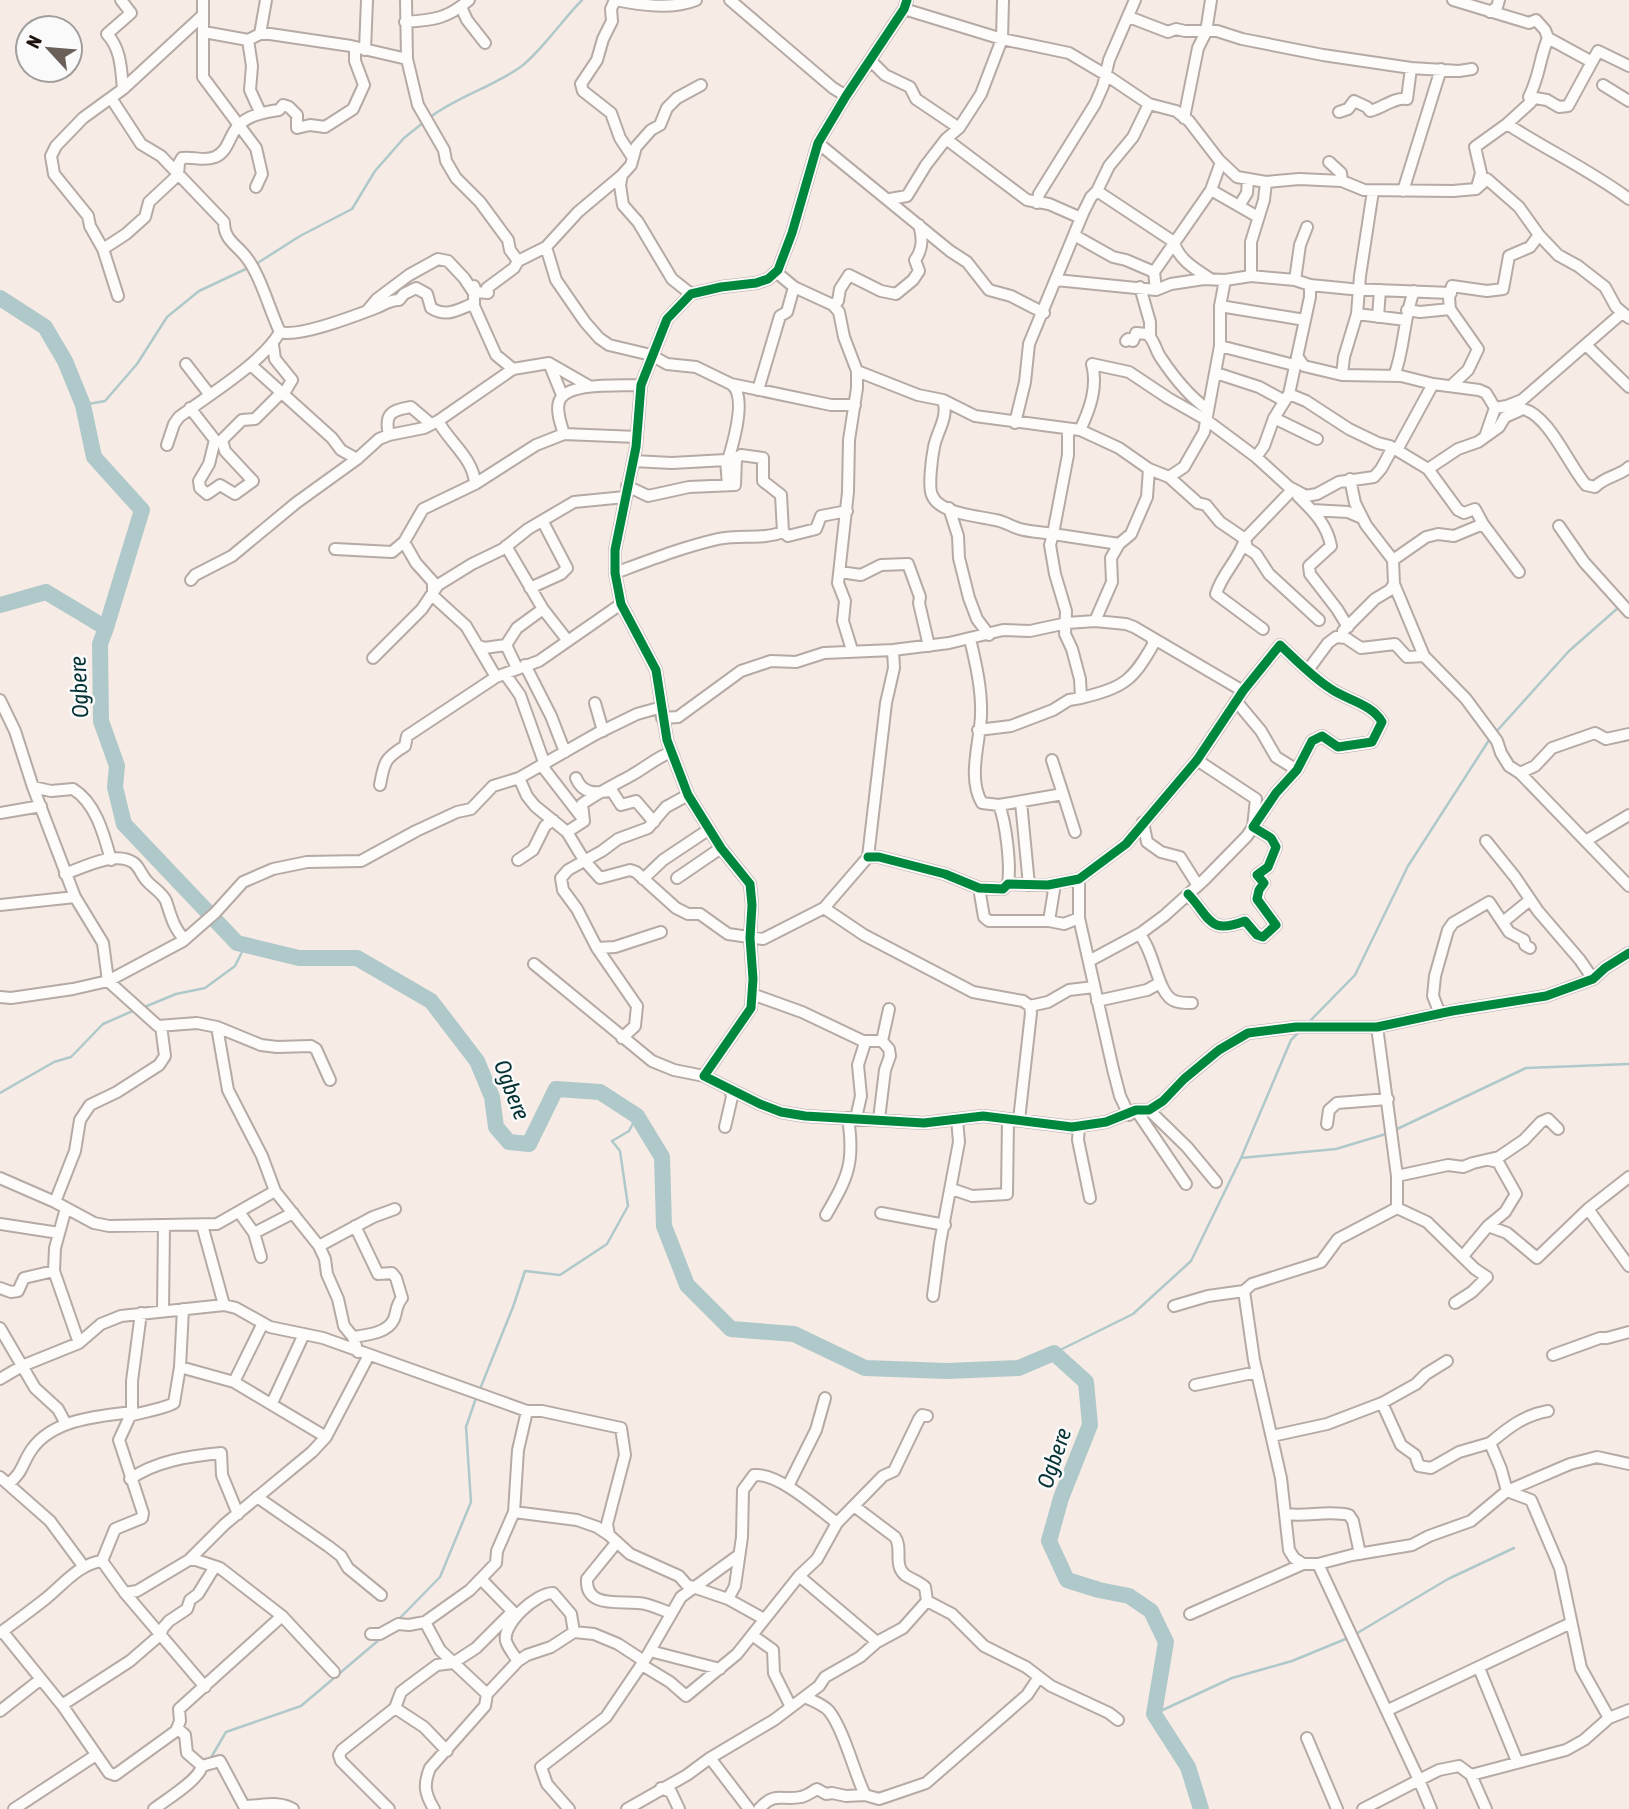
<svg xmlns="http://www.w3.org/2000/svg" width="1629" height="1809" font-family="'Asap Condensed',sans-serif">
  <rect width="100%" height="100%" fill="#f7ebe5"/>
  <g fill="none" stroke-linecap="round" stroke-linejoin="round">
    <path stroke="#afc9ca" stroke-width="2.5" d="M429,118c27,-21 61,-30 90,-50 20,-14 44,-49 63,-68
      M256,264l44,-28 52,-27 23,-38 29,-33 20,-16
      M83,405l22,-4 32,-37 30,-47 32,-26 51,-24
      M1496,732l73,-81 50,-44
      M142,1008l34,-14 29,-6 30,-22 8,-16 -6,-7
      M1307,1024l48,-49 53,-109 83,-129
      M0,1093l54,-31 17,-5 32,-33 32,-14
      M1395,1130l131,-62 103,-4
      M1241,1158l95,-9 53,-16
      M1054,1353l79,-39 58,-53 50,-103 50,-118 9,-9
      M480,1389l33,-82 12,-36 35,4 47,-31 21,-38 -8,-55 -8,-10 17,-10 8,-15
      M399,1619l41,-42 31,-75 -5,-75 11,-32
      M1354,1635l94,-56 66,-31
      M1154,1714l78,-36 60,-17 56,-23
      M209,1761l17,-29 75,-26 79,-67"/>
    <path stroke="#afc9ca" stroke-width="16" d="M0,298l45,29 20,34 18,44 11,52 48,53 -36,118
      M0,605l46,-13 60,36 -6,16 1,77 16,45 -2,21 9,37 113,119 62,15h58l74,43 46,60 15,36 4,30 13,15 20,2 27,-55 44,3 37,24 25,41 2,69 23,59 44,44 63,5 71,34 82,3 72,-3 35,-15 32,29 4,43 -29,73 -12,43 18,39 32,10 30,6 22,15 15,31 -12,72 34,53 13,42"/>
    <defs>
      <path id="minor" d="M121,0l10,13 -24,21c14,15 14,34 16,55
        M203,0v77l53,71 6,26 -6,13
        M406,0l1,59 11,46 26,45 2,11 10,17 24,24 28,38 2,10 8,11 28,-14 32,-35 44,-37
        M730,0l103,88 13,8
        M907,0l-3,9 -58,87 -28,47 -26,90 -14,37 -10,9 -12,4 -35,4 -30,7 -24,25 -26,66 -5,62 -21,103v23l6,31 35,66 11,70 21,55 33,53 29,36 2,21 -2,33 3,41 -2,29 -47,68 56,28 21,8 24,4 119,7 59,-7 89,11 34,-5 30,-12h13l14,-9 21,-22 35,-29 29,-17 48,-6h81l75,-16 94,-15 47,-17 12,-11 24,-15
        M1453,0l76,23 7,-3 9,10 3,8 44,24 6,-11 31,15
        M461,7l6,13 18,23
        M904,9l98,30 67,14 37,22 43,29 27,7 13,10 30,39 18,17 29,5 33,-3 43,2 22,9 89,1 23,-2 11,-10 32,28 20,28 19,20 20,11 27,21 11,20 13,11
        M1490,12l7,-5 2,-7
        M1129,17l39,15 8,-3 9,2h32l25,8 81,16 88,13 48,3 13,-2
        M405,22c28,-2 42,-3 64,-22
        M204,32l44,8 12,-6h10l81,12 56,13
        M260,34l6,-34
        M248,40l4,26 -2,24 10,22
        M365,50l2,-50
        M871,61l14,14 25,12 6,12 43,29
        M1603,85l26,16
        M1529,97c11,-22 10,-37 19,-59
        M111,98l30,46 20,12 63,66c0,18 12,22 22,35 14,17 24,54 34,75
        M1339,112l9,-3 6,-8 13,6 3,4c13,-3 24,-14 37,-12l4,-31
        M1184,118l14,-70 8,-16 5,-32
        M1507,124c40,26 83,46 122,75
        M946,139l81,61 22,4 32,14
        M818,143l132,108 17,11 22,28 22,6 33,17
        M633,158l-13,-20 -9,-25 -28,-22 -2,-7 16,-24 6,-21 9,-18 -1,-12 4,-9c26,5 56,10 81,0
        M1329,162l12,11 1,8
        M1477,187l4,-14 -6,-26 32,-23 24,-22 -2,-5 18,3 12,7 9,-1 24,-44
        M1211,190l47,27
        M1097,191l77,51c4,17 21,27 35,36
        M1403,191l38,-122
        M890,199l17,-3 19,-31 20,-26 13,-11 22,-34 21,-55 1,-39
        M1037,203l2,-9 56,-90 8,-18 6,-26 26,-60
        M1239,206l8,-13 1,-13
        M1074,235l39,22 13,3 28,12
        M546,247l10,33 29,42 14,16 10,7 42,10 16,9 29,3 35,17 100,21h24
        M103,249l23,-15 19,-17 4,-15 29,-27 1,-12 3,-5c12,-2 21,4 33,-1 13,-5 14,-21 23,-31 10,-11 27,-14 41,-16l4,-5 6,2 8,8v13l13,-3 15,2 28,-18 11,-24 -9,-24v-14
        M776,272l18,15 39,18 6,7 5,25 13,34v17l-8,52 -1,52 -10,91 7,18 -2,20 9,29
        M1251,276v-34l13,-42 2,-18
        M1056,280l100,10 15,-6 33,-5 21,1 26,-4 44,4 15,5 41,4 100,4
        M1295,280l5,-35 7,-18
        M474,286l2,6 12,1 -1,-5 27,-20 4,-7
        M1140,287l10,35v14
        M1156,290l-2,-18 57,-82 10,-28
        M691,294l-19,-15 -34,-57 -15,-17 -3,-20 2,-10 9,-10 5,-18 15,-17 9,-5 7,-17 10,-10 24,-13
        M118,296l-15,-47 -13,-23 -2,-10 -34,-42 -3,-18 5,-10 27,-28 40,-29 79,-73
        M833,305l5,-4 2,-12 9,-14 32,16 15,3 17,-14 6,-9 -4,-11c8,-11 8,-22 4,-35
        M1220,306l85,14
        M1407,310l13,2 30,-3
        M367,311l10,-12 32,-24 29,-16 10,2 16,17 10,15v13l22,49 17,14
        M1357,314l49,6
        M1378,317l2,-27
        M280,332c19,6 77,-17 98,-25 7,-3 12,-7 21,-7l5,-6 12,-6 11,6 4,14c15,9 24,3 39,-3l4,1
        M1126,341l2,-2 5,2 3,-8 11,1c8,6 8,16 14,24 12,18 28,38 46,51
        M273,345l2,14 17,21 -9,15
        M1220,346l74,19
        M1587,346l42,41
        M1297,356l7,10 38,9 59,1 32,8 46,6 7,3 9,15
        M549,363l13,32
        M186,364l24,31
        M251,365l81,73 9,12 16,9
        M857,371l61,24 25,5 32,16 105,14 39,18 30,21 20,8 29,26 8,2 14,17 25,17 2,9 9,6 13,20 50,46
        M1216,373l43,14 24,13
        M1342,375l2,-18 13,-43 3,-38 13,-85
        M1394,376c11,-28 9,-57 20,-85
        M1452,385l16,-15 10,-21 -28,-40 -1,-11 3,-12 35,5 16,-2 6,-33 21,-9 9,-12
        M758,390l22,-74 7,-4 7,-25
        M1289,394l17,7 43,28 29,14 12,3 38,23 30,41 6,3 11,-4 8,15 36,48
        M943,400c6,17 -6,31 -9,47 -2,10 -6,40 -2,48 7,19 47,21 63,25 9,1 17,7 25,9 10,3 22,3 33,5l15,-79v-25
        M190,408l25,32 -6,24 -10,17 1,7 7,6 13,-9 15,9 18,-13 -28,-30 -3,-11 20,-20 13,-1 26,-26
        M1274,418l43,21
        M438,421c12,22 36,38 37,63
        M1015,423l10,-41 4,-38 54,-131 8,-16 6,-6 12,-25 24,-29 16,-33
        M1080,430c10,-21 18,-43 12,-66l37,8 39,26 37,21 51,38 33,30 17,9 11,-2 22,-12 35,-5 7,-8 11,-20
        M564,434c-3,-9 -8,-23 -5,-32 6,-21 64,-16 82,-17
        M389,435c-5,-21 2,-25 22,-28l20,17
        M1485,437l10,-29 12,-2 15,-6 100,-87
        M167,445l7,-21 5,-7c31,-23 82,-53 101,-85
        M1397,450l36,-66
        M1256,457l8,-11 10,-28 15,-24 21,-97v-12
        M633,461l39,2 54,-3
        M1428,469l30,-20 20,-7 21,-15 6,-10 18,-8c26,6 46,57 63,76l9,2c10,-11 25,-11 34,-20
        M1169,477l15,-10 20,-35 16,-86v-40l5,-26
        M1350,479l5,24 11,22 27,35 1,24 30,72 42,43 31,42 4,12 8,13 11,7 109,113
        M728,485l-2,-25 3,-3c5,-17 18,-62 2,-73
        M627,486l21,10 41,-9 46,-2 1,-27 5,-3 22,3v23l18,14 2,37
        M1298,496c15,15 29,28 33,50l-22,20 1,8 27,35 11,18
        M949,508l9,28 1,22 10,40 8,21 12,16
        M1312,510l36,2 14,6
        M1559,526l25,36 45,50
        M404,542l12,21 17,19v14l33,30 30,51
        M506,546l37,63 25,32
        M335,549l57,3 12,-10 19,-33 52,-25 61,-39 28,-11 73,3
        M1393,560l33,-23 12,-3 16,2 29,-12
        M840,572l21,3 20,-10 27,-1 12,33 -1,6 10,43
        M615,573c35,-13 68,-26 103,-34 22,-5 45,1 65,-7l5,4 28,-7 5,-13 26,-5
        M191,580l4,-5 37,-19 64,-53 61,-44 22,-20 10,-4 35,-7 14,-7 75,-52 36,-6 40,23
        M530,588l31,-14 6,-6 -24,-46
        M1095,621l17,-39 -1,-24 8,-14 12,-10 16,-37 2,-28
        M1263,629l-47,-35c6,-21 23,-34 29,-55l47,-49
        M1343,631l32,-32 15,-9 4,-6
        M970,639c6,25 12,51 11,77 -1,25 -14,63 1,87l17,2 64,-11 12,38
        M506,645l11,23
        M479,646l5,2 22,-3 11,-17 26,-19
        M373,658l49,-49 16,-24 34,-21 31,-15 25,-20 46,-27 51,-5
        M525,665l26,51 14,36
        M1308,670l20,-27 8,-6 10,1 15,10 34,-4 12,13 17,-1
        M505,674l15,21 25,70
        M1081,698c43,-11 51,-16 73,-55l-3,-6
        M0,700l15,31 18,56 42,110 28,46 5,38 50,45 39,-3 20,4 44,18 16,2 34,-1 5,3 14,31
        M1236,701l25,30 15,26 21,13
        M595,703l8,28
        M662,718l16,-1 63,-46 30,-10 25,1 28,-9 69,-3 56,-7 54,-13 27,1 37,-8 28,-2 31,3 8,3 109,64
        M978,730l33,-4 42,-16 16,-10 12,-2 -1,-19 -8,-30 -7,-15 1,-23 -11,-37 -5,-29 3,-11 66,10
        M1052,760l11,34
        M542,766l41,53
        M1520,773l15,-7 17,-18 43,-15 11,6 23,-5
        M519,778l8,18 8,10 32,26 17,28 16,18 30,-8 6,2 40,36 12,6h12l28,20 35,5 61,-31 44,-51 18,-154 8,-35 -1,-18
        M576,778c7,17 20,15 36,13l9,14 15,-4 18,21
        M380,785c4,-23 5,-27 25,-39l2,-10 89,-59 43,-16 82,-57
        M33,787l18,4 22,-2c23,14 31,46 38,71
        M1021,802l8,83
        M999,805c7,18 12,60 9,79
        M0,813l41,-7
        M1143,822l4,20 14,10 19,5 17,27
        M567,832l17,-11 -2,-17c17,-12 32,-19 50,-29 14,-8 24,-17 39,-23
        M1587,840l42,-25
        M1486,841l29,36 23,34 42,49 13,19
        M868,857h11l66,17 34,14 24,1 5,-5 40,1 31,-6 47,-35 71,-84 46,-69 37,-46c16,15 32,32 51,44 16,11 41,15 51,33l-10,20 -34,5 -16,-11 -10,5 -15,29 -21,23 -23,34 18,11 5,9 -8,20 -11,8 7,8 -5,7 -2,9 19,26 -13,12 -6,-2 -12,-14c-37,14 -34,-3 -57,-27
        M518,860l15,-10 12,-24 8,-6
        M65,874c19,-7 51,-24 69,-11 6,5 8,13 13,18 6,7 15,11 19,20 4,12 8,29 19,38
        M677,878l44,-30
        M643,879l20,-19 45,-30
        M1079,879v39l34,151 7,27 9,19
        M1048,885l6,5 -5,31
        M979,888l5,29 5,4h60l15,3 15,-6
        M0,905l75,-8
        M824,908l40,27 109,57 50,9 7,5 18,-4 21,-12 25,-3
        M1503,922l27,-22
        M1139,934c16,17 18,61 36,67 5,2 12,2 17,2
        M597,948l18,-1 46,-15
        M1089,961l52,-28 23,-17 40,-36 43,-44 6,-9 3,-28 -59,-39
        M534,964l118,97 22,9 30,6
        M752,994l50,18 61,29h19
        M0,997l11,1 62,-9 35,-8 75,-40 32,-28 28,-31 30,-13 34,-7 54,-1 55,-30 41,-19 14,-3 22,-23 26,-8 77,-44 41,-20 25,-7
        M1097,1001l50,-11 11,-6
        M1440,1014l-7,-18 2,-20 13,-46 5,-7 36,-21 20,30 15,8 1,5 5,3
        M217,1027l11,63 34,66 13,35 44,55 6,13 2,15 11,25 6,27 9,11 5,15
        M1377,1027l20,149v32
        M622,1038l13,-12 2,-20 -40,-58 -20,-39 -14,-19 -2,-12 7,-8 34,-19 16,-12 30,-11 18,-21 22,-12
        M882,1041l7,-32
        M1136,1110l50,74
        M1149,1110l38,37 29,35
        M856,1118l5,-22 -3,-31 6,-19 -1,-5
        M879,1119l6,-49 5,-14 -1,-7 -7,-8
        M1019,1120l12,-107 -1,-7
        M1327,1124l2,-14 8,-7 51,-4
        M1079,1126l-1,14 12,58
        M725,1127l7,-30 -2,-8
        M1397,1176l51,-11 15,2 10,-4 26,-6 25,-17 17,-18 7,-3 10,10
        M0,1178l55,24 39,21 15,3 108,-2 58,-33
        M952,1189l20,7 35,-2 1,-75
        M55,1202l20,-51 5,-31 10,-15 27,-13 42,-27 6,-9 -4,-30
        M66,1208l-11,40 -1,23 25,72
        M1397,1208l30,14 48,47 12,8 -15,15 -17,11
        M1588,1209l41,57
        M239,1212l15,21 7,24
        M881,1213l64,12
        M826,1215c22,-38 29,-52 22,-97
        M0,1224l59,9
        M202,1225l22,80
        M1488,1226l17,-14 11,-18 -18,-32 -9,-2
        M254,1233l39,-20
        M319,1246l54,-29 22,-8
        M1463,1256l25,-30 19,7 30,25 51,-49 41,-32
        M0,1288l11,4 7,-1 6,-13 30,-7
        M1244,1291l10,69 27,118 8,72 5,8 9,6h15l34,-9 60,-10 17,-9 42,-15 36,-30 63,-27 27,-7 32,7
        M933,1296l7,-53 19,-101 -2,-23
        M1174,1306l34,-10 36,-5 8,-7 69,-22 17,-23 59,-31
        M163,1311l1,-86
        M0,1328l35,60 23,21 8,15
        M353,1337c14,-2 35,-4 41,-18 3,-8 2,-14 8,-21l-6,-20 -4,-5 -14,1 -23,-48
        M1553,1355l47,-17h7l22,-6
        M180,1367l54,15 92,55
        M0,1379l22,-13 57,-23 22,-19 20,-8 103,-11 12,3 34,19 53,11 204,73h15l79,17 4,27 -18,69 2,11
        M234,1382l29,-59
        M1195,1385l62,-13
        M272,1403l32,-69
        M1382,1403l19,42 14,10 4,11 12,2 28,-16 31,-9 11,26 6,22 24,9 29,68 21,100 28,50 20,-8
        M129,1416c13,-4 35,-7 45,-13l6,-36 3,-58
        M1272,1436l55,-12 55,-21 34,-19 10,-10 21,-13
        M1490,1443c18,-15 34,-28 58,-32
        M0,1477l50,44 34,46
        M130,1479c26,-18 59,-23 91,-26l1,22 16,39
        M8,1484c15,-11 14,-21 24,-35 21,-30 67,-33 100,-37
        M788,1486l28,-56 9,-32
        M257,1497l71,49 13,10 7,12 33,27
        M514,1512l63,8 20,7 12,8 21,19 49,22 8,9 41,14 36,20
        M1286,1514c21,3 42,-4 63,1l4,6 7,33
        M617,1542l-30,37c-2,32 38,20 58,25 8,2 17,6 26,9
        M189,1560h7l24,8 62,48 52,56
        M102,1561l13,-32 27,-11 1,-5 -24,-73 13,-28v-31l9,-68
        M102,1561l23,32 80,94
        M1318,1564l101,216 20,-10 20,-4 12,9 15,34
        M799,1576l78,66
        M481,1579l35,36
        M125,1593l12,-2 52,-31 36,-36 87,-72 14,-15 43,-82
        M728,1599l7,-13 7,-49 1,-47 11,-15c25,-2 63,33 83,48
        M927,1601l25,13 32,32 42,21 25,19 58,27 9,7
        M1190,1614l113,-50
        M425,1622l15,28 47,44
        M2,1631l60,74 47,68 6,2 61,-44 4,-10 -1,-12 103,-93
        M0,1633c15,-11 30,-22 44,-33 18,-14 34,-36 58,-39
        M371,1634h9l18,-10 11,1 16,-3 45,-32 26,-27 1,-12 17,-39 4,-62 9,-39
        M752,1635l21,15 1,23 17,34
        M650,1651l70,18
        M518,1661c-4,-6 -10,-13 -12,-20 -4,-17 30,-48 47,-48l18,21 3,18
        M642,1665l28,17 16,14 51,-42 62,-78 18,-17 20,-36 46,-47 11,-5 25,-52 3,-4 5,1
        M1479,1668l38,93
        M805,1697c8,4 19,8 24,14 15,19 25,61 36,84
        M62,1705l68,-44 30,-26 3,-7 6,-7 18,-12 3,-9 8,-6 16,-26
        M395,1708l29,19 23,24
        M1388,1710l183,-87
        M0,1711l41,-32
        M177,1728l8,7 2,18 15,13
        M1307,1738l30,71
        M710,1758l39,51
        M1471,1775l95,-25 18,-10 25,-22
        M661,1788l10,4 8,17
        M14,1809l82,-54
        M154,1809c13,-10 45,-29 48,-43l18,-5 24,45c18,0 34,-6 49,3
        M389,1809l-48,-48 -2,-6 3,-5 53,-42 6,-16 9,-7 27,-20 16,-2 23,-15 36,-36
        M434,1809c-9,-15 -11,-24 -4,-41l55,-62 2,-12 31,-33 9,-6 24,-8 23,-15 20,2 24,10 26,17
        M569,1809l-22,-25 -6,-17 65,-50 38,-56 37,-64 58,-42
        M627,1809l60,-34 23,-17 64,-38 45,-34 6,-9 35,-20 17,-15 26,-14 24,-27 -2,-14c-6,-5 -14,-8 -20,-12 -12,-10 -2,-27 -10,-38l-41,-31
        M759,1809c16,-18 22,-8 42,-12 6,-1 12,-6 16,-8l9,5 6,-1 14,3 19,-1 14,4 47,-16 101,-88 12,-18
        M1363,1809l56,-29 12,29"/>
    </defs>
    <use href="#minor" stroke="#b5aaa4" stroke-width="14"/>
    <use href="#minor" stroke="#fefcfb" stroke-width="10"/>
    <defs>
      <path id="cycleway" d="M907,0l-3,9 -58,87 -28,47 -26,90 -14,37 -10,9 -12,4 -35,4 -30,7 -24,25 -26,66 -5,62 -21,103v23l6,31 35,66 11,70 21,55 33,53 29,36 2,21 -2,33 3,41 -2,29 -47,68 56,28 21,8 24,4 119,7 59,-7 89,11 34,-5 30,-12h13l14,-9 21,-22 35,-29 29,-17 48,-6h81l75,-16 94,-15 47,-17 12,-11 24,-15
        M868,857h11l66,17 34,14 24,1 5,-5 40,1 31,-6 47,-35 71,-84 46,-69 37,-46c16,15 32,32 51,44 16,11 41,15 51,33l-10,20 -34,5 -16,-11 -10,5 -15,29 -21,23 -23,34 18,11 5,9 -8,20 -11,8 7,8 -5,7 -2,9 19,26 -13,12 -6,-2 -12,-14c-37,14 -34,-3 -57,-27"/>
    </defs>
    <use href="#cycleway" stroke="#fafafa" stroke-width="13"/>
    <use href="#cycleway" stroke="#00873e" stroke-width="9"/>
  </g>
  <g text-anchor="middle" stroke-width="5" stroke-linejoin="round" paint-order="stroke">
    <g font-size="23" font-style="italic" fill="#033033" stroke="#fafafa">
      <text transform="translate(79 687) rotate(-93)" y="8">Ogbere</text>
      <text transform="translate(512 1090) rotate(69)" y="8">Ogbere</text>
      <text transform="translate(1054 1458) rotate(-71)" y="8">Ogbere</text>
    </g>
  </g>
  <g transform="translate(49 49) rotate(296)"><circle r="33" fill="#fafafa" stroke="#a29e9b" stroke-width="2"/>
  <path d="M0-5L12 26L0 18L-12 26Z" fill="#6b5f59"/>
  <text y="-10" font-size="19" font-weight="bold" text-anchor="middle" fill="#1f130d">N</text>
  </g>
</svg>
